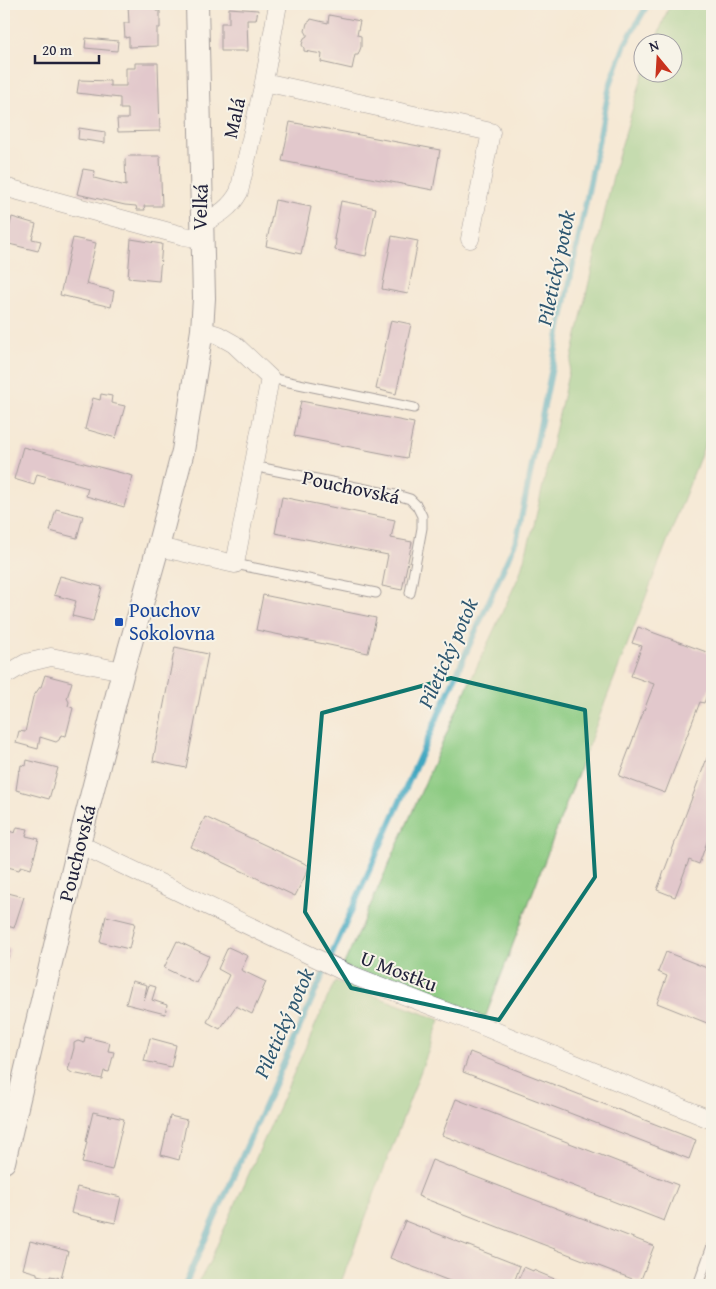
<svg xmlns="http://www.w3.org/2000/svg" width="716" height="1289" font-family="'Gentium Book Plus',serif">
  <rect width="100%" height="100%" fill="#f7f3e8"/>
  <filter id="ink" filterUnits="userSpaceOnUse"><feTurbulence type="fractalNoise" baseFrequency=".02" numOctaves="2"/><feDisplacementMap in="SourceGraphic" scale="10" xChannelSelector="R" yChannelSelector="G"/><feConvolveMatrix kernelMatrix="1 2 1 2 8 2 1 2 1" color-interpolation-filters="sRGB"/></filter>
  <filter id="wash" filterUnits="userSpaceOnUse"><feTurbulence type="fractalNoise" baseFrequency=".0096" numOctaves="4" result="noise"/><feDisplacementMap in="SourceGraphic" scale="20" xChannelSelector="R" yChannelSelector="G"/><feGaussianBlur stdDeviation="1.12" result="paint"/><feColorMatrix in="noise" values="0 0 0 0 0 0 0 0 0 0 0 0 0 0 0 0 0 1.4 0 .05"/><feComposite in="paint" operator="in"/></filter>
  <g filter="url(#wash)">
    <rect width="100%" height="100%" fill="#f6e9d6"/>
    <path fill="#8bca81" stroke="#56765e" d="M670,4h42v422l-112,289 -115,303 -142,-52 63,-140 53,-121 60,-129 15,-51 81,-358 27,-90 2,-4 30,-1v-30h-19z
      M335,981l105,39 -100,265h-143l12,-22z"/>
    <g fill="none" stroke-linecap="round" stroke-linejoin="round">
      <path stroke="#40a7c1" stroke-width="6" d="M185,1285l332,-747 93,-453 15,-41 23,-40"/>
    </g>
    <g id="blocks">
      <path fill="#caa1c1" d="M128,4h28v7h4v17h-3v18l-28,1v-10l-4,1 -1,-15h5z
        M229,8l29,2 -2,10h-9l1,31h-27v-28h8z
        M329,15l31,6 -3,14 4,1v11l-3,8h-3l-3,14 -31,-7 1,-8 -18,-3v-3l-2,-3 2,-7 3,-2v-2l-2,-3 2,-8 3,-2 1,-2 17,4z
        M86,38l32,3 -1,10 -32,-3z
        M135,63h23l2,68 -42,1 -1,-13h11v-10h-8v-11l-43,-5 2,-13 31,1v5h16v-18h9z
        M290,122l150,28 -7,40 -151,-29z
        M79,128l26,4v11l-27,-4z
        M128,156h32l2,50h-18l1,4h-8l-1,-4 -11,-1 -48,-11 6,-25 12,2 -1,7 32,8 -1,-27z
        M275,200l36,7 -10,47 -35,-8z
        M341,201l35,7 -10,48 -31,-6 1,-11h-2z
        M12,217l24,7 -4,15 9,2 -3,10 -33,-8z
        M392,236l26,5 -10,53 -26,-5z
        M73,238l23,5 -10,41 28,7 -3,16 -51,-12z
        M131,239l31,5 -3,37 -31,-3z
        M391,320l20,4 -15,70 -20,-5z
        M101,394l11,2 -1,7 14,3 -9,32 -31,-9 8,-31 7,2z
        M301,401l113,22 -7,35 -113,-22z
        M23,447l110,29 -9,31 -38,-11 2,-8 -51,-14 -3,11 -20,-6z
        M282,497l113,23 -4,18 21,4 -10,48 -20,-4 6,-31 -113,-22z
        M56,509l27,7 -6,22 -27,-7z
        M60,576l42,11 -9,34 -21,-5 4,-15 -22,-6z
        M263,595l113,23 -8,35 -112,-23z
        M638,627l74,27v28l-8,21 -4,-1 -35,91 -46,-17 35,-92 -23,-8 11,-30 -10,-3z
        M175,647l33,7 -22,114 -33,-7z
        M45,675l27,7 -5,16 2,4 -1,4 5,2 -7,28 -5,-1 -2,5 -3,2 -16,-5 -2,12 -22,-6 3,-12 6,1 8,-35 7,-10h1z
        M712,745v83l-13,36 -10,-4 -14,37 -18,-7z
        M27,760l31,8 -9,31 -33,-9 3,-20 1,1 1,-6 5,1z
        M205,817l105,49 -15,30 -104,-49z
        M17,827l11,2 -2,7 13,3 -8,30 -10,-3 -2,4 -15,-4v-27l2,-9 9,3z
        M4,890l4,1v2l16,4 -10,31 -10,-3z
        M106,916l29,7 -6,26 -29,-7z
        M177,941l32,15 -13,27 -32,-15z
        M4,947l6,2 -6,23z
        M228,947l20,9 -7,14 25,12 -14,32 -16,-8 -16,23 -13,-7 22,-47 -11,-6z
        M666,952l46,18v55l-55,-22 10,-27 -9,-4z
        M132,981l15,4 -3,15 5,-15 7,2 -4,13 15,5 -2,9 -39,-10z
        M85,1037l25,6 -2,8 6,1 -5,20 -5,-1 -2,8 -30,-6 -4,-3 6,-22v-5l4,-2 6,2z
        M150,1038l26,7 -5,22 -27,-6z
        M470,1052l226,88 -7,19 -226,-87z
        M456,1099l222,86 -14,36 -222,-86z
        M93,1112l31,7 -12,51 -30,-7 5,-21 -1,-1z
        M170,1116l17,4 -8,40 -18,-5z
        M432,1160l222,86 -14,36 -222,-86z
        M77,1187l44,10 -6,26 -44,-10z
        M405,1221l115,45 -7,19h-53l-70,-27z
        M30,1241l38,10 -7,27 -11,-2v2l-13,-3v-2l-14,-4z
        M524,1267l9,4v-1l36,15h-53z"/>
    </g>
  </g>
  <g filter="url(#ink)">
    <use href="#blocks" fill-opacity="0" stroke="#424052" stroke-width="1"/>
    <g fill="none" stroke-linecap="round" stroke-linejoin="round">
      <defs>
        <path id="service" d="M270,378l144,30
          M253,466l147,30 10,3 7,7 5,10v12l-12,65
          M235,564l141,29
          M698,1285l14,-39"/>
        <path id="minor" d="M264,82l227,50 -21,107
          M4,187l180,49 18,3
          M202,224c16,-9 28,-15 37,-32l25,-110 14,-78
          M158,547l77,17 35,-186 -36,-34 -16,-9 -16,-5
          M4,676l22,-13 25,-6 72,14
          M79,844l270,130 119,46 244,100"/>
        <path id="tertiary" d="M4,1162l75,-318 44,-173 35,-124 25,-96 19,-121 2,-32 -7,-294"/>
      </defs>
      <use href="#service" stroke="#424052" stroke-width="11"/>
      <use href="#minor" stroke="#424052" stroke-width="19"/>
      <use href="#tertiary" stroke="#424052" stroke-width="24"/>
      <use href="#service" stroke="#fff" stroke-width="9"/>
      <use href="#minor" stroke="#fff" stroke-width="18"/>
      <use href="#tertiary" stroke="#fff" stroke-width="22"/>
    </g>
  </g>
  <path d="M0 0H716V1289H0ZM451,678l134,32 10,167 -96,143 -148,-32 -46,-76 17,-199z" fill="#f6e9d6" fill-opacity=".55" fill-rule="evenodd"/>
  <path fill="none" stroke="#0f766e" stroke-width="4" stroke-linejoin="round" d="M451,678l134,32 10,167 -96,143 -148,-32 -46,-76 17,-199z"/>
  <rect fill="#1a4fb4" stroke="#f7f3e8" stroke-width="2" x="114" y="617" width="10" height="10" rx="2.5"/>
  <g text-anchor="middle" stroke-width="4" stroke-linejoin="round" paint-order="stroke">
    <g font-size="20" fill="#22223b" stroke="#f7f3e8">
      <text transform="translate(234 118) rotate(-77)" y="7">Malá</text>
      <text transform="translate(200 207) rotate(-88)" y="7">Velká</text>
      <text transform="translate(351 487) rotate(12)" y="7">Pouchovská</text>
      <text transform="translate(77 853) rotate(-76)" y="7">Pouchovská</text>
      <text transform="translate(399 971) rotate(21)" y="7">U Mostku</text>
    </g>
    <g font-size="20" fill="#164399" stroke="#f7f3e8" text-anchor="start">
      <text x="129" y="617">Pouchov<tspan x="129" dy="23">Sokolovna</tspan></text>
    </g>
    <g font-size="21" font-style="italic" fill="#2e5771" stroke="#f7f3e8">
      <text transform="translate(556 268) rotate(-78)" y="7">Piletický potok</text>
      <text transform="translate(448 653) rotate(-66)" y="7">Piletický potok</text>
      <text transform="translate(284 1023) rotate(-66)" y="7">Piletický potok</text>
    </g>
  </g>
  <rect width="716" height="1289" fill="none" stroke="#f7f3e8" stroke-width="20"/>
  <g transform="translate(658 58) rotate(342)"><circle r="24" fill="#f7f3e8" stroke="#a29fa3"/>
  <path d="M0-4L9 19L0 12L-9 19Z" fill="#c8321e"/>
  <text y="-8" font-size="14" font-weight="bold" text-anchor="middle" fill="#22223b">N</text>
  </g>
  <path d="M35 55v8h64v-8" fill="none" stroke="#22223b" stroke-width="2.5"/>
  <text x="42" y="55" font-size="15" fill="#22223b" stroke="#f7f3e8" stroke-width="4" paint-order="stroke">20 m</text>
</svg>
